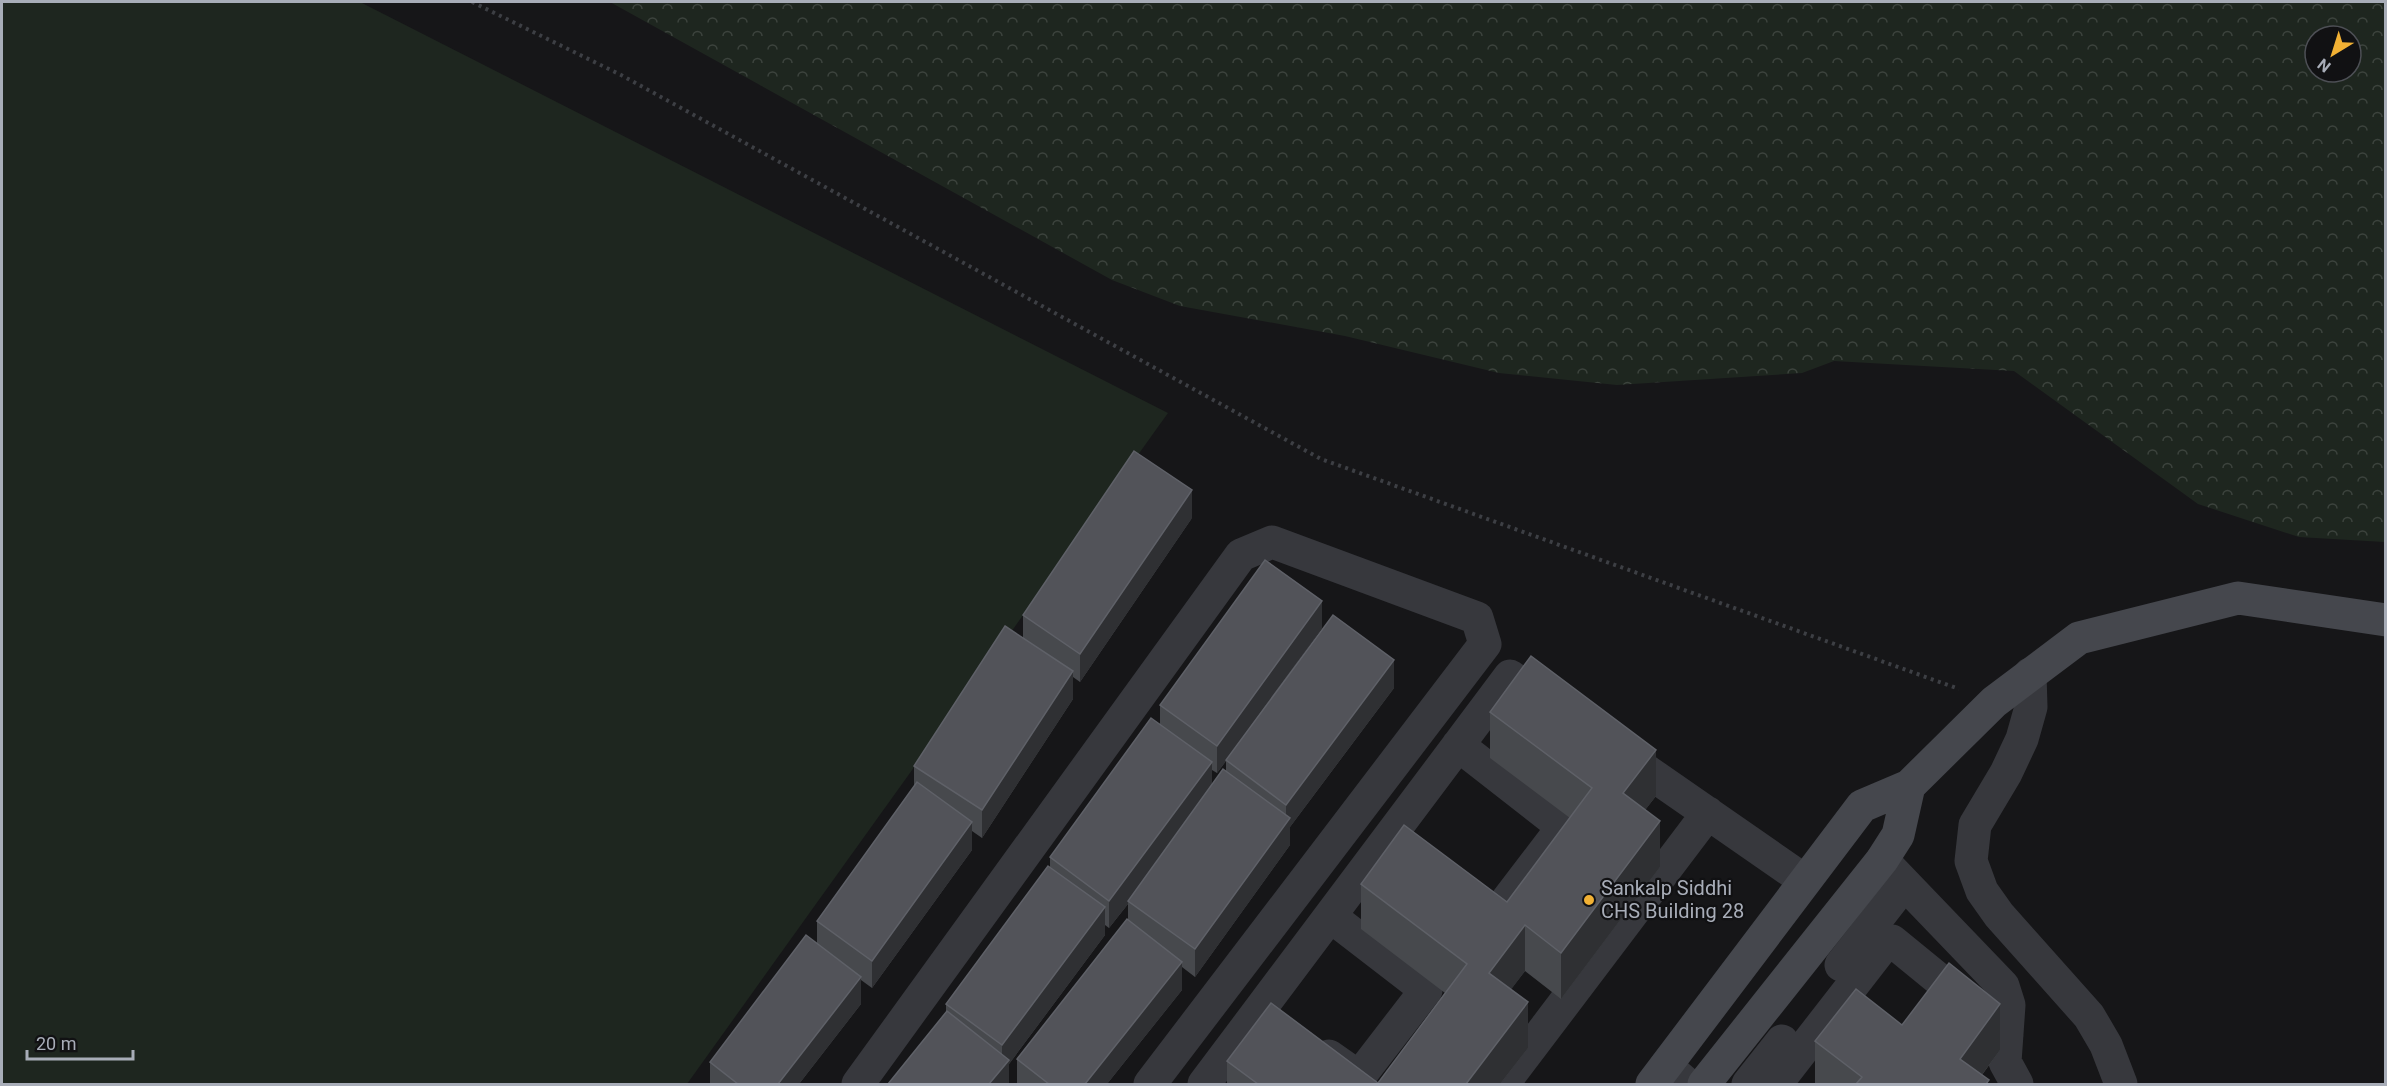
<svg xmlns="http://www.w3.org/2000/svg" width="2387" height="1086" font-family="Roboto,sans-serif">
  <defs>
    <pattern id="forest-crowns" width="20" height="18" patternUnits="userSpaceOnUse" patternTransform="scale(1.5)"><rect width="20" height="18" fill="#1e261f"/><path d="M2 6a3 3 0 1 1 6 0M12 15a3 3 0 1 1 6 0" fill="none" stroke="#3c433d"/></pattern>
  </defs>
  <rect width="100%" height="100%" fill="#161618"/>
  <path fill="#1e261f" d="M2,2h358l808,411 -481,671h-685z"/>
  <path fill="url(#forest-crowns)" fill-rule="evenodd" d="M610,2h1775v540l-86,-5 -101,-33 -184,-133 -180,-10 -32,12 -185,12 -118,-12 -154,-37 -165,-30 -68,-26zM2315,36h36v36h-36z"/>
  <g fill="none" stroke-linecap="round" stroke-linejoin="round">
    <path stroke="#3d3f44" stroke-width="4" stroke-dasharray="3 4.5" stroke-linecap="butt" d="M472,2l149,73 700,384 638,230"/>
    <path stroke="#37383d" stroke-width="33" d="M2030,674l1,33 -9,32 -16,34 -31,52 -4,36 11,30 17,24 90,101 17,29 15,39
      M1458,745l105,82 -74,97 -13,-10
      M1618,751l186,129
      M1882,860l121,126 6,19 -4,57 12,22
      M1841,965l63,-81
      M1329,1056l30,21 67,-87 -96,-74
      M1666,1066l21,18
      M858,1084l383,-529 31,-13 205,76 8,26 -335,440
      M1204,1084l306,-408 41,29
      M1503,1084l205,-271
      M1748,1084l34,-43
      M1776,1084l104,-134 12,-9 115,94"/>
    <path stroke="#45474d" stroke-width="33" d="M1652,1084l210,-278 47,-20 85,-84 85,-64 159,-40 148,22
      M1704,1084l178,-224 16,-25 11,-49"/>
  </g>
  <path fill="#47494d" fill-rule="evenodd" d="M1192,518l-112,164 -7,-5v22l-91,139 -10,-7v19l-100,138 -11,-8v24l-62,80h-89v-22l107,-119v-22l97,-134v-21l109,-128v-23z
    M1322,628l-56,77 128,-17 -104,139v18l-95,132 -13,-10v23l-75,94h-90v-25l111,-140v-15l-19,24 -4,-3v10l-96,129v19l5,1h-126l58,-72v-8l104,-137v-10l110,-132v-20zM1226,761v10l-14,14v-15l5,3z
    M1490,712l166,84 -11,14 15,57 -99,132 -36,-28 -14,18 17,59 -28,36h-273v-23l151,22 67,-90 -84,-64v-45l146,18 63,-84 -80,-60z
    M1902,1025l98,25 -18,25 7,9h-174v-43z"/>
  <path fill="#2f3033" d="M1192,490v28l-112,164v-28z
    M1322,601v27l-96,132v1l-9,12v-27z
    M1394,660v28l-104,139v18l-95,132v-28l91,-126v-18z
    M1073,671v28l-91,139v-28z
    M1656,750v46l-33,43v-46z
    M1212,762v28l-84,111v3l-19,24v-27z
    M1660,821v46l-99,132v-46z
    M972,822v28l-100,138v-27z
    M1105,907v28l-96,129v20h-20l13,-16v-23z
    M1525,925v46l-36,48v-46z
    M1182,962v28l-75,94h-22z
    M861,977v27l-62,80h-21z
    M1528,1002v46l-28,36h-34z
    M2000,1004v46l-25,34 -15,-25z"/>
  <path fill="#525359" stroke="#5f6168" stroke-width="1.5" d="M1134,451l58,39 -112,164 -57,-39z
    M1265,560l57,41 -105,145 -57,-41z
    M1333,615l61,45 -108,145 -60,-45z
    M1005,626l68,45 -91,139 -68,-44z
    M1531,656l125,94 -33,43 37,28 -99,132 -36,-28 -36,48 39,29 -62,82h-208l-31,-23 44,-58 107,80 89,-119 -106,-80 43,-59 103,77 85,-114 -102,-76z
    M1151,718l61,44 -103,139 -59,-44z
    M1223,769l67,49 -95,131 -67,-48z
    M917,782l55,40 -100,139 -55,-40z
    M1048,866l57,41 -103,138 -56,-41z
    M1127,919l55,43 -97,122h-36l-32,-25z
    M806,935l55,42 -83,107h-40l-28,-22z
    M1949,963l51,41 -40,55 29,21 -3,4h-130l6,-7 -47,-36 41,-52 46,36z
    M947,1011l62,49 -20,24h-101z"/>
  <circle fill="#f2b134" stroke="#111113" stroke-width="2" cx="1589" cy="900" r="6"/>
  <g text-anchor="middle" stroke-width="4.5" stroke-linejoin="round" paint-order="stroke">
    <g font-size="20" fill="#a8adb8" stroke="#111113" text-anchor="start">
      <text x="1601" y="895">Sankalp Siddhi<tspan x="1601" dy="23">CHS Building 28</tspan></text>
    </g>
  </g>
  <rect width="2387" height="1086" fill="none" stroke="#a8adb8" stroke-width="6"/>
  <g transform="translate(2333 54) rotate(218)"><circle r="28" fill="#111113" stroke="#4d4f55" stroke-width="1.5"/>
  <path d="M0-4.5L10 22L0 15L-10 22Z" fill="#f2b134"/>
  <text y="-9" font-size="16" font-weight="bold" text-anchor="middle" fill="#a8adb8">N</text>
  </g>
  <path d="M27 1050v9h106v-9" fill="none" stroke="#a8adb8" stroke-width="3"/>
  <text x="36" y="1050" font-size="18" fill="#a8adb8" stroke="#111113" stroke-width="4.5" paint-order="stroke">20 m</text>
</svg>
